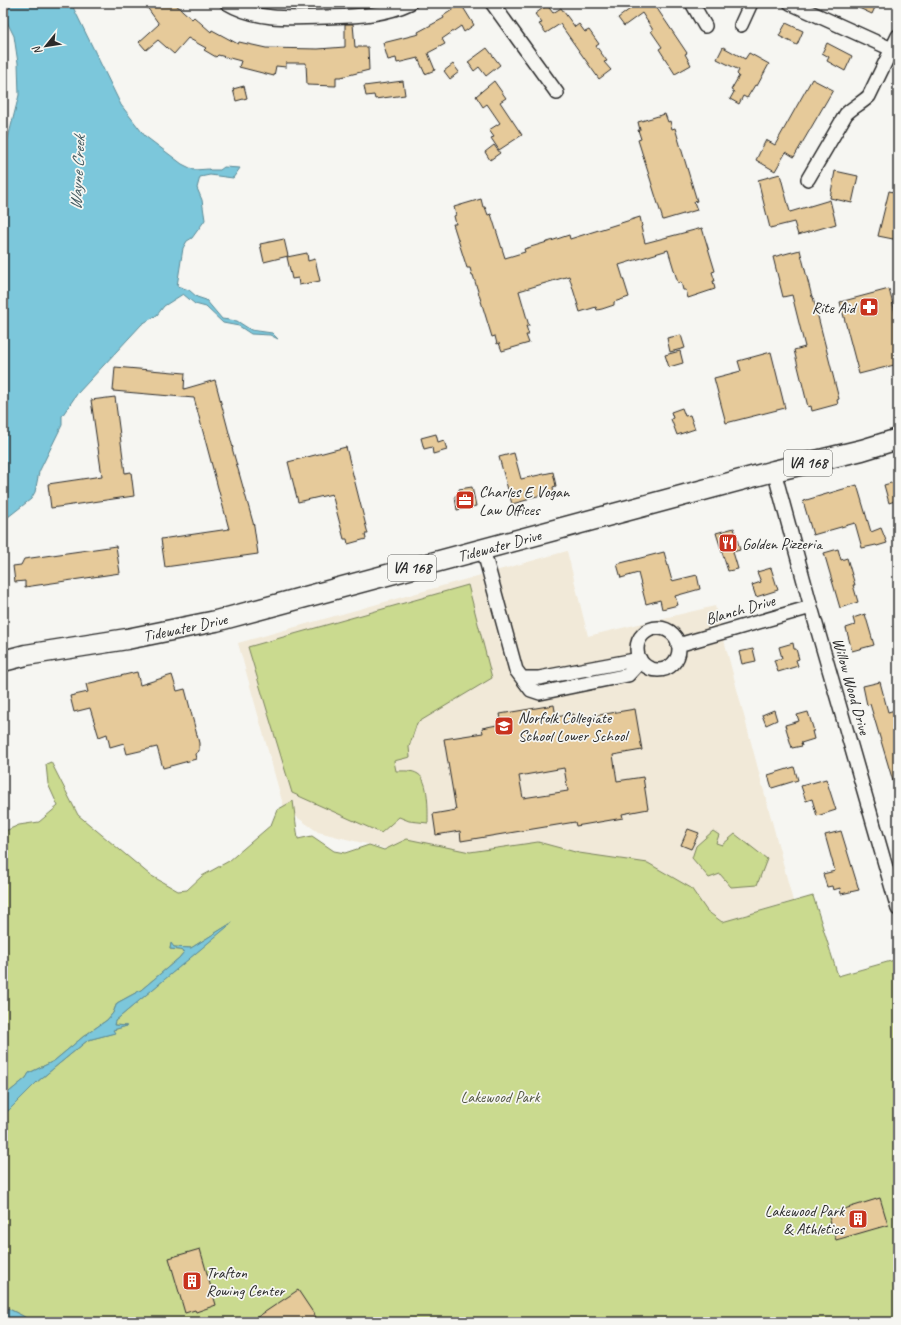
<svg xmlns="http://www.w3.org/2000/svg" width="901" height="1325" font-family="Caveat,sans-serif">
  <rect width="100%" height="100%" fill="#f6f6f2"/>
  <filter id="ink" filterUnits="userSpaceOnUse"><feTurbulence type="fractalNoise" baseFrequency=".025" numOctaves="2"/><feDisplacementMap in="SourceGraphic" scale="8" xChannelSelector="R" yChannelSelector="G"/><feConvolveMatrix kernelMatrix="1 2 1 2 8 2 1 2 1" color-interpolation-filters="sRGB"/></filter>
  <g filter="url(#ink)">
    <path fill="#f1e9d8" d="M567,551l21,85 127,-30 78,295 -71,21 -45,-32 -282,-39 -77,-19 -34,-24 -46,-165z"/>
    <path fill="#cada8f" stroke="#7a825d" d="M468,585l24,93 -75,45 -8,24 1,10 -16,4 2,10c8,0 16,-1 22,3 11,6 10,37 10,49l-19,-2 -10,-4 -18,16 -89,-40 -44,-146z
      M51,762l27,53 72,60 28,16 9,-1 15,-14 27,-15 42,-36 6,-15 16,-9 5,38 14,-3 22,15 11,2 24,-8 15,5 23,-11 63,13 68,-10 41,11 69,10 43,25 16,23 15,11 91,-26 25,80 60,-17v363h-867l-8,-6 -20,-10v-190l34,-34 51,-42 26,-7 -1,-3 13,-4 -12,-1 1,-4 115,-97 -39,24 -17,-1 -3,-3 -1,5 10,1 4,2 -5,6 -38,32 -24,13 -4,10 -6,7 -23,16 -30,25 -25,12 -3,5 -23,19v-265l16,-7 20,-3 19,-16 -10,-22 -2,-20z
      M713,831l6,4 -3,8 6,2 13,-11 32,25 -10,26 -26,2 -11,-13 -11,4 -17,-20 4,-12z"/>
    <path fill="#7bc7db" stroke="#5b8995" d="M3,3h68l50,102 24,31 37,28 12,6 15,-1 1,1h10l4,-3 16,1 -7,10 -23,-3 -10,2 -3,11 5,12 3,20 -13,18 -5,3 -4,7 -6,38 12,4 8,7 9,3 16,19 15,2 14,9 21,3 6,6 -8,-4 -19,-1 -12,-8 -16,-3 -17,-16 -11,-3 -12,-10 -19,12 -7,9 -15,9 -65,70 -15,22v9l-23,47 -4,20 -4,7 -28,22v-373l4,-6 12,-47 -1,-32 -4,-27 -11,-22z
      M233,922l-118,99 -1,4 13,1 -14,4 2,3 -27,7 -51,42 -34,34v-19l23,-19 3,-5 25,-12 30,-25 23,-16 6,-7 4,-10 24,-13 38,-32 5,-6 -4,-2 -10,-1 1,-6 3,4 17,1z
      M3,1306l20,10 8,6h-28z"/>
    <path fill="#e6ca9a" stroke="#2b2b2b" fill-rule="evenodd" d="M144,3h30l18,16 2,-2 17,15 1,-2 26,14 1,-2 27,6 52,1 27,-2v-23h8l2,23h13l1,23 -28,7h-5v9l-29,-1 -1,-22h-20v4l-10,-1 -2,10 -35,-9 2,-6 -23,-6 -2,2 -12,-7 2,-2 -18,-10 -14,16 -16,-14 -12,10 -7,-8 20,-18z
      M627,3h28l-1,1 33,49 -2,1 6,11 -16,9 -16,-25 3,-2 -11,-16 2,-1 -11,-17 -18,13 -6,-8 12,-9z
      M848,3h29l-5,11z
      M461,4l13,21 -10,7 -3,-6 -19,13 3,5 -17,9 7,17 -10,4 -7,-16 -21,5 -1,-5 -8,2 -5,-17 36,-9 -1,-2 26,-14 -1,-2z
      M547,5l6,8 8,-5 14,19 4,-3 6,8 4,-2 10,14 -3,2 11,15 -3,1 7,8 -12,9 -39,-55 -14,9 -7,-9 3,-1 -7,-9z
      M786,23l17,8 -6,14 -18,-9z
      M827,43l25,13 -7,15 -18,-10 2,-4 -7,-4z
      M723,47l22,12 4,-6 20,11 -12,22 -2,-1 -8,13 -4,-2 -4,8 -9,-5 4,-7 -3,-2 8,-14 -2,-2 2,-4 -22,-11z
      M487,48l13,17 -14,11 -7,-9 -5,4 -6,-9z
      M453,64l6,8 -9,7 -6,-8z
      M812,79l21,11 -39,67 -8,-5 -11,19 -19,-11 10,-20 9,5z
      M403,81l2,14 -30,4 -1,-4 -8,1 -2,-10z
      M494,81l12,17 -6,4 22,33 -23,15 -8,-12 3,-1 -5,-7 11,-7 -13,-19 -4,3 -7,-11z
      M244,86l3,12 -11,3 -3,-12z
      M665,114l3,8 2,-1 2,8 3,-1 22,73 -3,1 3,8 -34,10 -25,-80 3,-1 -3,-9h2l-2,-8z
      M494,145l6,8 -10,7 -5,-8z
      M835,171l23,5 -6,27 -22,-5z
      M780,174l10,38 40,-12 6,24 -38,11 -4,-13 -24,6 -12,-48z
      M889,191l9,2v47l-20,-4z
      M481,199l2,8h2l3,8 3,-1 14,44 20,-6 -1,-3 30,-9 15,-5 1,4 70,-22 2,9 -1,1 4,16 57,-15 13,43 -3,1 3,9h-2l2,8 -27,9 -2,-8h-3l-2,-8 -3,1 -10,-33 -49,15 10,32 -15,5v3l-12,4 -5,1 -1,-3 -16,5 -11,-36 -50,15 10,35h-3l3,9h-3l3,8 -27,8 -3,-8 -2,1 -2,-8 -3,1 -19,-62h-1l-2,-7h-3l-14,-44h3l-2,-8 2,-1 -2,-8z
      M284,239l4,17 -24,6 -4,-18z
      M800,250l12,47h1l26,102 -2,1 1,4 -26,7 -1,-5 -3,1 -14,-57 11,-3 -13,-52 -9,2 -10,-40z
      M307,253l1,8 7,-2 5,22 -21,4 -1,-7 -6,1 -5,-22z
      M889,289l9,35v40l-39,10 -19,-72z
      M681,335l4,13 -15,4 -3,-14z
      M680,351l3,12 -14,4 -4,-12z
      M771,352l14,56 -59,15 -12,-45 27,-7 -3,-10z
      M115,367l70,6 -1,16 31,-9 18,68h-1l22,78 4,28 -93,13 -4,-28 68,-10 -35,-131 -81,-7z
      M115,397l10,76 6,-1 3,24 -83,12 -3,-24 54,-8 -11,-76z
      M682,408l3,8 5,-1 5,14 -18,6 -6,-16 2,-1 -2,-6z
      M436,434l2,8 6,-2 3,10 -14,4 -1,-7 -8,2 -3,-11z
      M346,447l22,87h-3l1,5 -18,5 -1,-5h-3l-12,-45 -34,8 -10,-40z
      M514,453l7,26 32,-7 3,14 -3,1 1,6 -27,5v2l-15,4 -13,-47z
      M898,481v19l-9,3 -5,-18z
      M857,485l14,47 10,-4 6,15 -10,3 -1,-1 -14,3 -7,-25 -42,12 -10,-34z
      M472,487l4,19 -19,4 -2,-14 5,-2 -1,-5z
      M734,528l6,22 -7,2 5,17 -10,2 -12,-38z
      M116,546l4,27 -95,14v-6l-10,1 -2,-16 8,-1 3,-6z
      M838,549l3,11 6,-2 8,27h-2l5,17 -18,6 -16,-55z
      M664,552l8,29 25,-6 3,14 -25,7 3,9 -16,4 -2,-9 -14,4 -8,-31 -17,5 -4,-14z
      M771,568l7,22 -22,7 -4,-12 9,-3 -4,-10z
      M865,614l9,31 -22,6 -6,-23 9,-3 -2,-7z
      M793,643l1,6h2l3,10 -3,1 2,6 -20,6 -4,-12 8,-2 -3,-11z
      M753,649l3,12 -14,3 -3,-12z
      M137,672l3,13 32,-10 5,16 8,-2 14,54v8l-4,3 1,5 -33,9 -6,-21 -30,7 -3,-11 -14,4 -3,-13 -8,3 -9,-29 -16,4 -4,-16 18,-4 -2,-8z
      M880,682l8,30 7,-2 3,9v69h-3l-25,-84 -3,1 -4,-19z
      M554,705l2,12 18,-3 1,5 60,-10 7,41 -29,5 4,26 26,-4 5,32 -26,5 1,4 -47,8 -1,-4 -114,19 -1,-10 -24,4 -3,-21 23,-4 -12,-71 39,-6 -1,-5 20,-4 -2,-10zM564,768l4,23 -45,7 -4,-22z
      M774,710l3,10 -11,5 -4,-10z
      M808,712l6,19h-2l2,8 -13,4 1,3 -10,2 -7,-23 14,-4 -2,-6z
      M794,767l4,13 -26,8 -4,-13z
      M826,779l10,31 -19,6 -5,-17 -6,2 -5,-15z
      M688,829l11,4 -8,16 -10,-4z
      M841,831l18,59 -18,4 -1,-6 -7,2 -1,-4 -5,1 -4,-13 12,-3 -10,-36z
      M880,1198l8,27 -52,15 -8,-26z
      M200,1249l16,56 -20,7 -1,-2 -10,3 -16,-55z
      M298,1290l18,27 -7,5h-59z"/>
    <g fill="none" stroke-linecap="round" stroke-linejoin="round">
      <defs>
        <path id="minor" d="M227,3c30,18 65,15 99,14 28,-1 57,-1 84,-14
          M492,3l65,90
          M692,3l13,23
          M790,3l108,49
          M741,25l10,-22
          M808,179l38,-65c7,-7 16,-11 23,-18l29,-60
          M774,471l37,136 87,302
          M483,549l33,121 6,8
          M637 649a21 21 0 1 1 42 0a21 21 0 1 1-42 0Z
          M678,645l133,-38
          M640,659l-101,19h-17l9,12 9,3 88,-18 13,-14"/>
        <path id="highway" d="M3,661l23,-6 101,-16 89,-18 558,-150 88,-21 36,-11"/>
      </defs>
      <use href="#minor" stroke="#2b2b2b" stroke-width="16"/>
      <use href="#highway" stroke="#2b2b2b" stroke-width="23"/>
      <use href="#minor" stroke="#f6f6f2" stroke-width="13"/>
      <use href="#highway" stroke="#f6f6f2" stroke-width="20"/>
    </g>
  </g>
  <defs>
    <symbol id="pharmacy-square" viewBox="-11 -11 22 22"><rect x="-9" y="-9" width="18" height="18" rx="4" fill="#c8321e" stroke="#f6f6f2"/><path d="M-2-6h4v4h4v4h-4v4h-4v-4h-4v-4h4Z" fill="#fff"/></symbol>
    <symbol id="office-square" viewBox="-11 -11 22 22"><rect x="-9" y="-9" width="18" height="18" rx="4" fill="#c8321e" stroke="#f6f6f2"/><path d="M-6-3h4V-5.5h4V-3h4V5H-6ZM-1-4.5V-3h2v-1.5ZM-6 0V1H6V0Z" fill="#fff"/></symbol>
    <symbol id="restaurant-square" viewBox="-11 -11 22 22"><rect x="-9" y="-9" width="18" height="18" rx="4" fill="#c8321e" stroke="#f6f6f2"/><path d="M-5-6h1v4h1v-4h1v4h1v-4h1v5L-1.5 .5V6h-2V.5L-5-1ZM5-6V6H3V1.5H1.5Q1.5-4 5-6Z" fill="#fff"/></symbol>
    <symbol id="school-square" viewBox="-11 -11 22 22"><rect x="-9" y="-9" width="18" height="18" rx="4" fill="#c8321e" stroke="#f6f6f2"/><path d="M0-5L7-2L0 1L-7-2ZM-4 1L0 2.5L4 1V4Q0 6-4 4Z" fill="#fff"/></symbol>
    <symbol id="building-square" viewBox="-11 -11 22 22"><rect x="-9" y="-9" width="18" height="18" rx="4" fill="#c8321e" stroke="#f6f6f2"/><path d="M-4-6H4V6H1V3H-1V6H-4ZM-2.5-4.3h1.7v1.8h-1.7ZM.8-4.3h1.7v1.8H.8ZM-2.5-1h1.7V.8h-1.7ZM.8-1h1.7V.8H.8Z" fill="#fff"/></symbol>
  </defs>
  <g fill-rule="evenodd">
    <use href="#pharmacy-square" x="858" y="296" width="22" height="22"/>
    <use href="#office-square" x="454" y="489" width="22" height="22"/>
    <use href="#restaurant-square" x="717" y="532" width="22" height="22"/>
    <use href="#school-square" x="493" y="715" width="22" height="22"/>
    <use href="#building-square" x="847" y="1208" width="22" height="22"/>
    <use href="#building-square" x="181" y="1270" width="22" height="22"/>
  </g>
  <g text-anchor="middle" stroke-width="3.5" stroke-linejoin="round" paint-order="stroke">
    <g fill="#f6f6f2" stroke="#686867" stroke-width="1">
      <rect x="784" y="450" width="48" height="26" rx="3"/>
      <rect x="388" y="555" width="48" height="26" rx="3"/>
    </g>
    <g font-size="15" font-weight="bold" fill="#2b2b2b">
      <text x="808" y="468">VA 168</text>
      <text x="412" y="573">VA 168</text>
    </g>
    <g font-size="16" fill="#2b2b2b" stroke="#f6f6f2" text-anchor="start">
      <text x="855" y="313" text-anchor="end">Rite Aid</text>
      <text x="479" y="497">Charles E Vogan<tspan x="479" dy="18">Law Offices</tspan></text>
      <text x="742" y="549">Golden Pizzeria</text>
      <text x="518" y="723">Norfolk Collegiate<tspan x="518" dy="18">School Lower School</tspan></text>
      <text x="844" y="1216" text-anchor="end">Lakewood Park<tspan x="844" dy="18">&amp; Athletics</tspan></text>
      <text x="206" y="1278">Trafton<tspan x="206" dy="18">Rowing Center</tspan></text>
    </g>
    <g font-size="16" fill="#2b2b2b" stroke="#f6f6f2">
      <text transform="translate(499 545) rotate(-15)" y="6">Tidewater Drive</text>
      <text transform="translate(740 609) rotate(-16)" y="6">Blanch Drive</text>
      <text transform="translate(185 627) rotate(-12)" y="6">Tidewater Drive</text>
      <text transform="translate(852 686) rotate(74)" y="6">Willow Wood Drive</text>
    </g>
    <g font-size="16" fill="#535744" stroke="#f6f6f2">
      <text x="500" y="1102">Lakewood Park</text>
    </g>
    <g font-size="17" font-style="italic" fill="#435a60" stroke="#f6f6f2">
      <text transform="translate(77 173) rotate(-87)" y="6">Wayne Creek</text>
    </g>
  </g>
  <rect width="901" height="1325" fill="none" stroke="#f6f6f2" stroke-width="16"/>
  <rect x="8" y="8" width="885" height="1309" fill="none" stroke="#2b2b2b" stroke-width="1.5" filter="url(#ink)"/>
  <g transform="translate(46 46) rotate(240)" stroke="#f6f6f2" stroke-width="3" paint-order="stroke">
  <path d="M0-3L7 15L0 10L-7 15Z" fill="#2b2b2b"/>
  <text y="-6" font-size="11" font-weight="bold" text-anchor="middle" fill="#2b2b2b">N</text>
  </g>
</svg>
